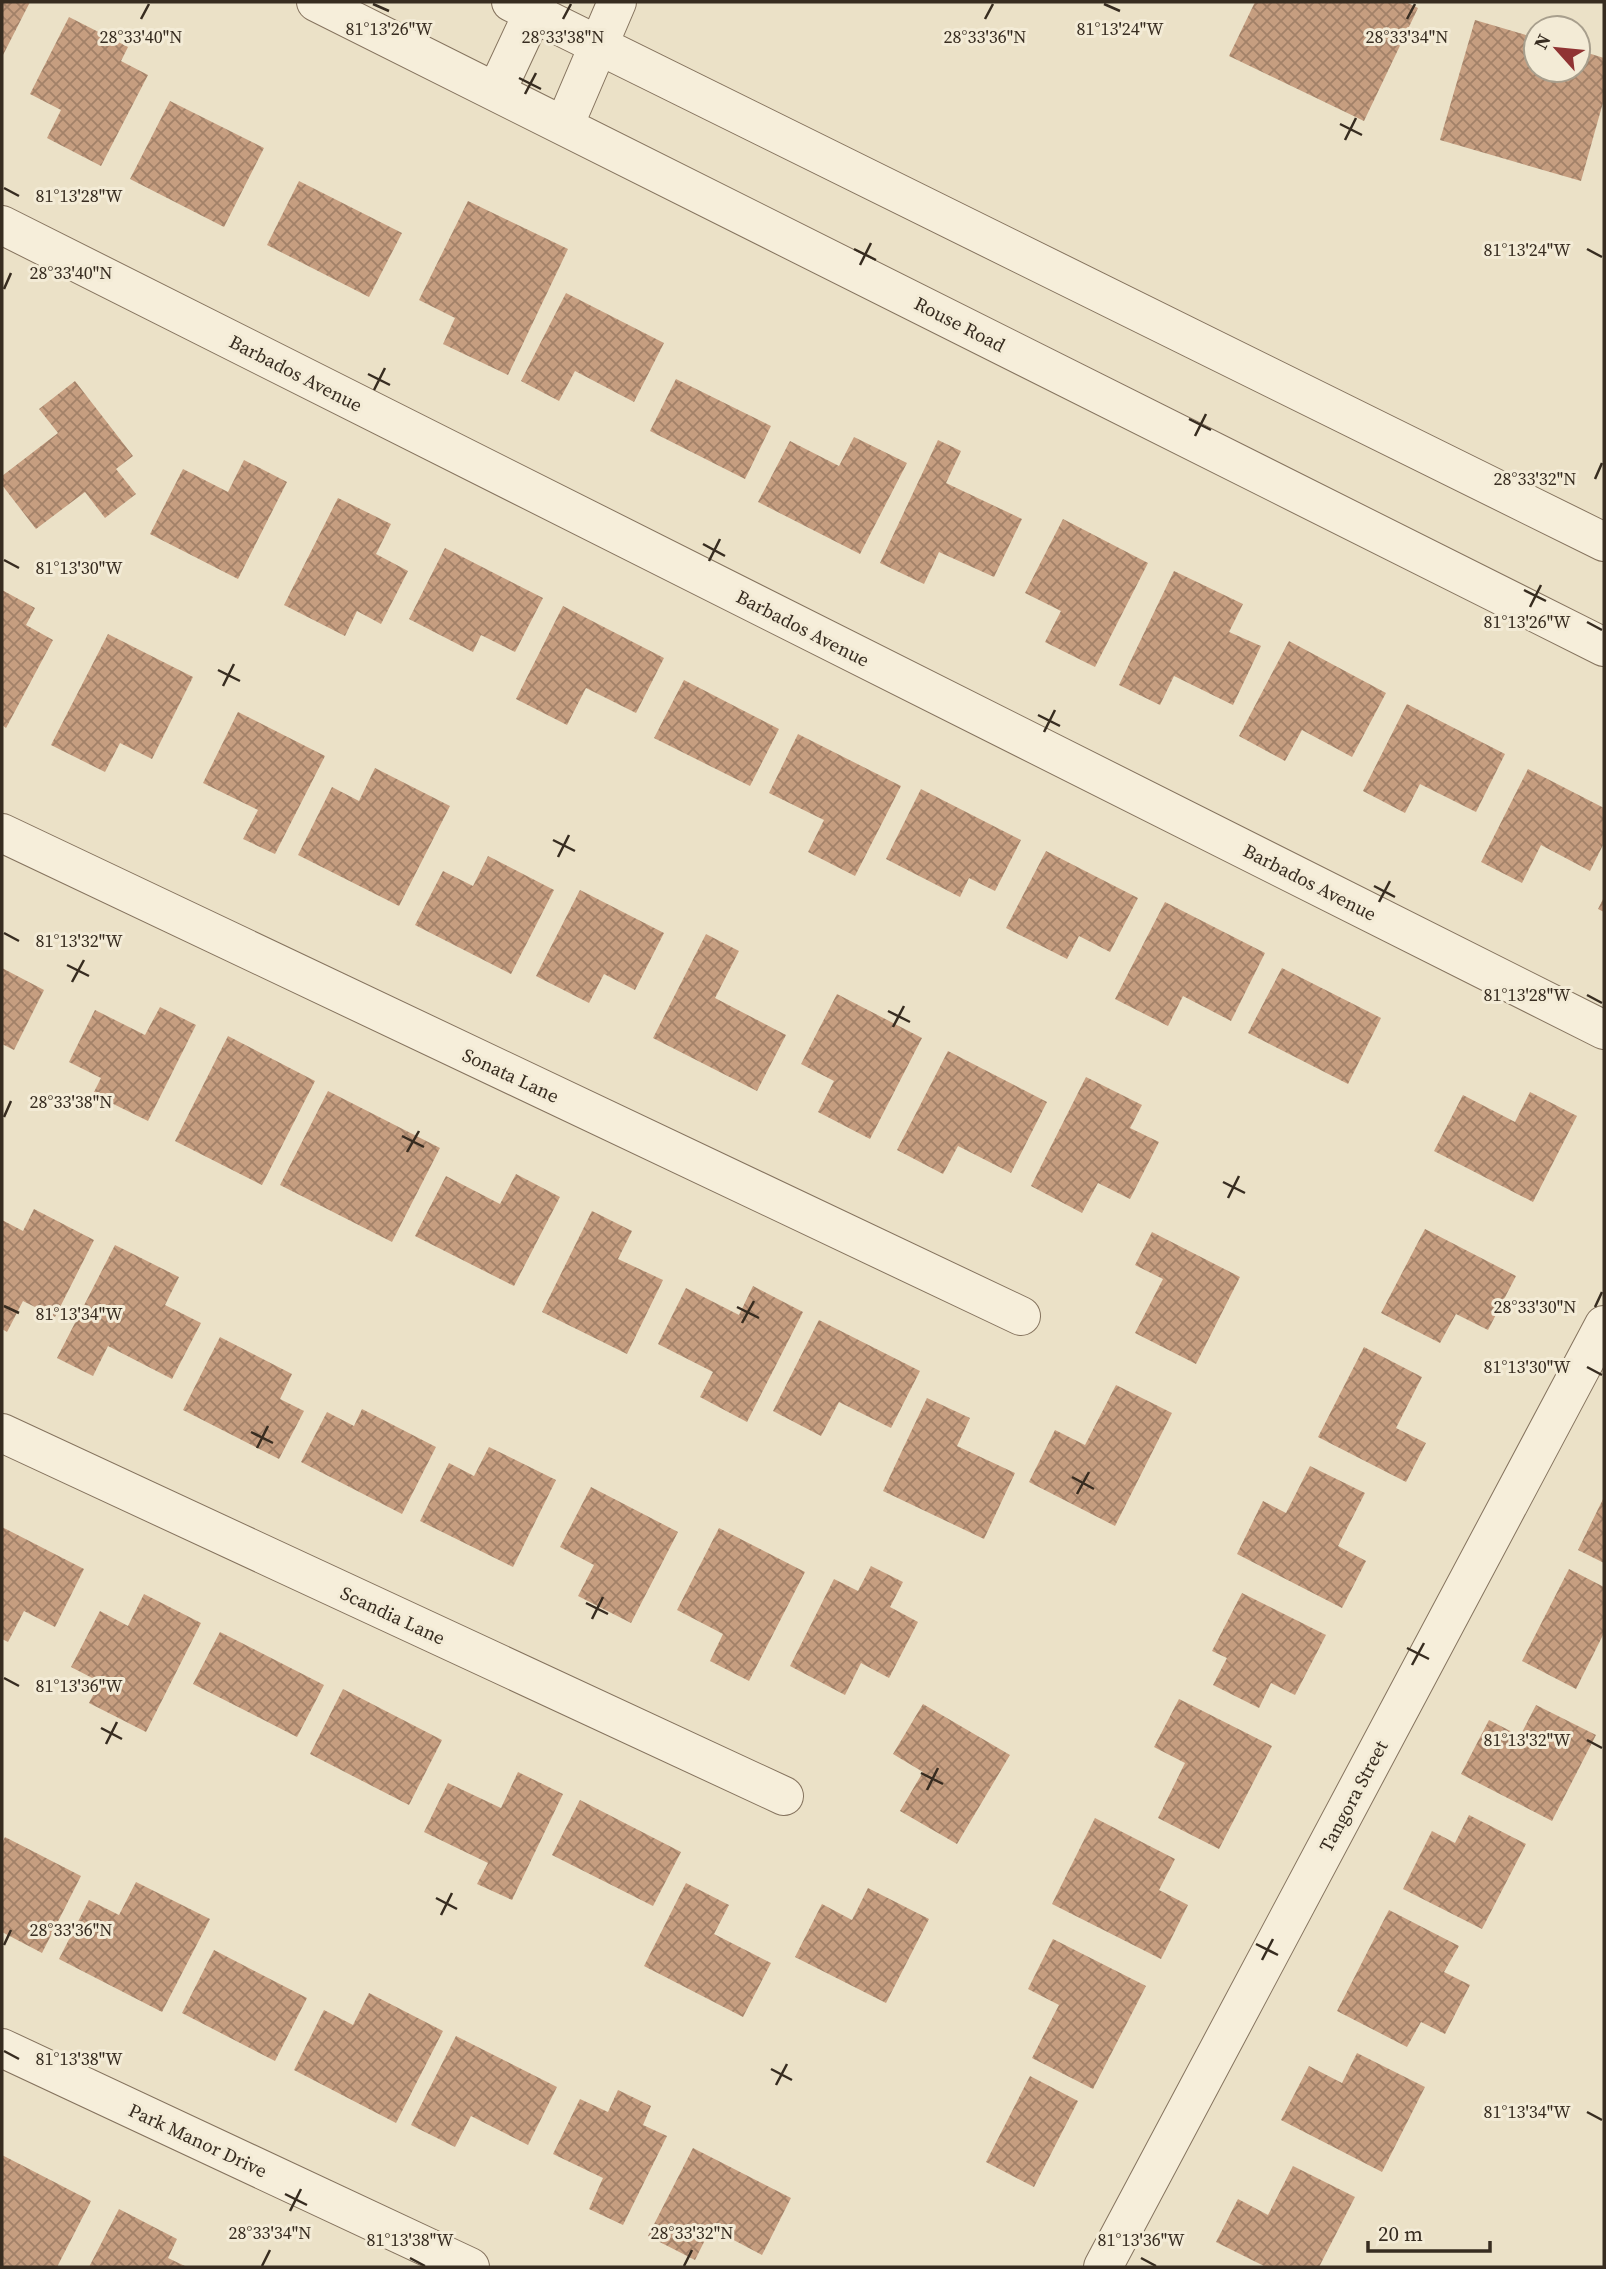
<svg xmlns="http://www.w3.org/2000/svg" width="1606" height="2269" font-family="'Source Serif 4',serif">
  <defs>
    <pattern id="building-cross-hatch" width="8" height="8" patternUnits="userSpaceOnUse" patternTransform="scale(1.75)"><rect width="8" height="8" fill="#c69e80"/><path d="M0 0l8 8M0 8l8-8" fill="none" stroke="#a28168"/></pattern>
  </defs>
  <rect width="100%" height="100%" fill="#ebe1c7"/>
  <path fill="url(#building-cross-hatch)" d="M2,2h28l-28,55z
    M1255,2h151l12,6 -54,113 -135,-65z
    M69,17l59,30 -7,14 27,14 -47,91 -54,-28 14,-28 -31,-16z
    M1475,20l61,18v32h42v-20l26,8v41l-23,82 -141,-41z
    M170,101l94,47 -40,79 -94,-48z
    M299,181l103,52 -33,64 -102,-52z
    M468,201l100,48 -60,126 -65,-31 12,-26 -36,-18z
    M566,293l98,50 -30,59 -59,-31 -16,30 -38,-20z
    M676,379l95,47 -26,53 -95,-48z
    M75,381l58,75 -17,13 20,25 -31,24 -20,-26 -49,37 -34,-44v-9l56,-43 -19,-24z
    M854,437l53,26 -47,91 -102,-52 32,-61 49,25z
    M938,440l23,11 -15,32 76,36 -28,58 -55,-25 -15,32 -44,-21z
    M244,460l43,22 -49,97 -88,-45 33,-65 45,23z
    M338,498l53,26 -15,30 32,17 -27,53 -24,-13 -12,25 -61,-31z
    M1063,519l85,44 -53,104 -50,-25 16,-31 -36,-18z
    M445,548l98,50 -28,54 -34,-17 -8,17 -64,-33z
    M1174,571l69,33 -14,28 32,14 -28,59 -59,-29 -14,29 -41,-20z
    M2,590l33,18 -9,17 27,15 -47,88 -4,-3z
    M563,606l101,52 -28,55 -50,-25 -19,37 -51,-26z
    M108,634l85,43 -41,82 -32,-16 -15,29 -54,-27z
    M1289,641l97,52 -34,64 -50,-27 -17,31 -46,-25z
    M684,680l95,49 -29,57 -96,-48z
    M1407,704l98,50 -29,58 -56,-28 -15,29 -42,-22z
    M238,712l87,44 -50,98 -32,-15 15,-29 -55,-27z
    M798,734l103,52 -46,90 -47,-24 16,-32 -55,-27z
    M375,768l75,38 -51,100 -101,-51 34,-68 27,14z
    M1528,769l76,39v35l-14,28 -49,-26 -19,38 -41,-21z
    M921,789l100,51 -26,51 -26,-13 -9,19 -74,-38z
    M1046,851l92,47 -28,54 -31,-16 -12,23 -61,-31z
    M488,856l66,34 -43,84 -96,-49 28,-54 30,15z
    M580,890l84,43 -29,57 -31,-16 -15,29 -53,-27z
    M1604,897v15l-6,-3z
    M1165,902l100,51 -34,68 -48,-25 -15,30 -53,-27z
    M706,934l33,17 -24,47 71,37 -29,56 -104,-53z
    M2,968l42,22 -30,60 -12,-6z
    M1282,968l99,50 -33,66 -100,-51z
    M837,994l85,44 -52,101 -52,-27 16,-31 -33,-17z
    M160,1007l36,18 -48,96 -55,-27 8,-16 -32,-16 26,-52 50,25z
    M228,1036l87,45 -53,104 -87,-44z
    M948,1051l99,51 -36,71 -53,-27 -15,28 -46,-24z
    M1086,1077l56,28 -12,23 29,14 -29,57 -32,-16 -16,30 -51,-27z
    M328,1091l112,57 -48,94 -112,-57z
    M1530,1092l47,24 -44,86 -99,-51 29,-56 52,27z
    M516,1174l44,23 -46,89 -99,-50 31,-60 54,28z
    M34,1209l60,31 -39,77 -32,-16 -16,31 -5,-3v-109l21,11z
    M592,1211l40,20 -14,28 45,21 -36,74 -85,-42z
    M1425,1229l91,47 -28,54 -32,-16 -16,29 -59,-30z
    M1152,1232l88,45 -44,87 -61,-31 28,-54 -28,-14z
    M115,1245l64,32 -14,28 36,18 -29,56 -64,-33 -15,30 -36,-18z
    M753,1286l50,26 -56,110 -47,-25 13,-25 -55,-28 28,-56 53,27z
    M819,1320l101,51 -29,57 -52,-26 -18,34 -48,-25z
    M220,1337l72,37 -12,25 24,12 -25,48 -96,-49z
    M1364,1347l58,30 -26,51 30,15 -20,39 -88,-45z
    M1116,1385l56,28 -57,113 -86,-44 26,-52 30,15z
    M927,1398l43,20 -13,28 58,27 -31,66 -101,-48z
    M362,1409l74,38 -34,67 -101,-52 26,-50 27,14z
    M489,1447l67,33 -43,87 -93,-46 29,-58 25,13z
    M1310,1466l55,27 -27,53 28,15 -24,47 -105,-54 26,-53 23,12z
    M591,1487l87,45 -47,91 -53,-27 16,-31 -34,-18z
    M1604,1497v66l-26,-13z
    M2,1527l82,42 -29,58 -31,-16 -16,31 -6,-3z
    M719,1528l86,44 -56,109 -39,-20 13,-27 -46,-24z
    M871,1566l32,16 -13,25 28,15 -29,56 -28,-15 -16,32 -55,-29 44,-87 24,12z
    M1569,1569l35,18v46l-28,56 -54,-28z
    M1242,1593l84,42 -31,60 -24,-12 -12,25 -46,-23 14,-27 -15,-7z
    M144,1594l57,29 -55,109 -57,-29 11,-21 -29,-15 29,-56 28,15z
    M220,1632l104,53 -27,52 -104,-53z
    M343,1689l99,51 -33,65 -99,-51z
    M1179,1699l93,47 -53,103 -61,-31 27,-55 -31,-16z
    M923,1704l87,51 -53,89 -57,-33 23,-39 -30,-18z
    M1536,1705l60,30 -44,86 -91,-47 28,-54 31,16z
    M518,1772l45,22 -51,106 -35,-16 11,-21 -64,-31 24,-49 53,25z
    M580,1800l101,52 -28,54 -101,-51z
    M1469,1815l57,29 -44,85 -79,-40 29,-58 23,12z
    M1095,1818l80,41 -16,31 29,15 -27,54 -109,-55z
    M5,1837l76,39 -39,77 -40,-21v-89z
    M136,1882l74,37 -48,93 -103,-53 30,-59 30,15z
    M686,1883l43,22 -15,29 57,29 -28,54 -99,-51z
    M868,1888l61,31 -43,84 -91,-46 27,-53 30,16z
    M1389,1910l70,36 -15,26 26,13 -25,49 -24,-12 -14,25 -70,-36z
    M1053,1939l93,47 -53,103 -61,-31 27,-53 -31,-16z
    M214,1950l93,48 -32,63 -93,-48z
    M369,1993l74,38 -47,92 -102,-53 30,-60 29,15z
    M456,2036l101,51 -29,58 -57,-29 -16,31 -44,-22z
    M1357,2053l68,34 -43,85 -101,-52 28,-54 33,17z
    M1030,2076l48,25 -44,86 -48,-25z
    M618,2090l33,16 -8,19 24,11 -44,89 -34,-16 14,-31 -50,-24 27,-55 28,13z
    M693,2148l98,50 -29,57 -51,-27 -16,32 -47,-24z
    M2,2155l89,46 -34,66h-55z
    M1293,2166l62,31 -36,70h-53l-50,-25 22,-43 30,16z
    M119,2209l58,30 -9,19 19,9h-98z"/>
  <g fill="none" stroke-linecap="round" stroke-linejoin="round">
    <defs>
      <path id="minor" d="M316,2l1288,645
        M511,2l1093,540
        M496,92l42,-90
        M564,126l53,-124
        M2,225l1602,805
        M2,833l1019,483
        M2,1433l782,363
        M2,2048l468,219
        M1103,2267l501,-942"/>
    </defs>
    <use href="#minor" stroke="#85735e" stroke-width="40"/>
    <use href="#minor" stroke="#f6eeda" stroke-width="38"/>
  </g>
  <path fill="none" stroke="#372c20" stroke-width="2.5" d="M373,4l16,7M1104,4l16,7M141,19l8,-15M563,19l8,-15M985,19l8,-15M1407,19l8,-15M519,78l22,11M525,94l11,-21M1340,124l22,11M1345,140l11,-22M4,188l15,8M854,249l22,11M1587,249l15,8M860,265l11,-22M4,289l7,-16M368,374l22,11M374,390l11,-22M1189,419l22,11M1195,436l11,-22M1595,479l7,-16M703,544l22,12M4,560l15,8M709,561l11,-22M1524,590l22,11M1530,607l11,-22M1587,622l15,8M218,670l22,11M223,686l11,-22M1038,715l22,11M1044,732l11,-22M553,840l22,11M558,857l11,-22M1374,886l21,11M1379,902l11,-21M4,933l15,8M67,965l22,11M72,982l12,-22M1587,995l15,8M888,1011l22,11M893,1027l11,-21M4,1117l7,-16M402,1136l22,11M407,1152l12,-21M1223,1182l22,11M1228,1198l11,-22M4,1306l15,7M737,1307l22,11M1595,1307l7,-15M742,1323l12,-22M1587,1367l15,8M251,1432l22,11M257,1448l11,-22M1072,1477l22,12M1077,1494l12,-22M586,1603l22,11M592,1619l11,-22M1407,1648l22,11M1412,1665l12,-22M4,1678l15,8M101,1728l21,11M1587,1740l15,8M106,1744l11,-22M921,1773l22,11M927,1790l11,-22M436,1898l21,11M441,1915l11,-22M1256,1944l22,11M4,1945l7,-15M1262,1960l11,-21M4,2051l15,8M771,2069l21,11M776,2085l11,-21M1587,2112l15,8M285,2194l22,11M290,2211l11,-22M410,2258l15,8M1141,2258l15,8M262,2266l8,-16M684,2266l8,-16"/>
  <g text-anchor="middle" stroke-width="6" stroke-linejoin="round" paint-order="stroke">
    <g font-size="19" fill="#372c20" stroke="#f3ebd6">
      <text transform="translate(960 324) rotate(27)" y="7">Rouse Road</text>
      <text transform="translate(296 373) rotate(27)" y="7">Barbados Avenue</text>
      <text transform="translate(803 628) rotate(27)" y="7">Barbados Avenue</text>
      <text transform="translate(1310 882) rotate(27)" y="7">Barbados Avenue</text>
      <text transform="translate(511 1075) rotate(25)" y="7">Sonata Lane</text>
      <text transform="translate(393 1615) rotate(25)" y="7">Scandia Lane</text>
      <text transform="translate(1353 1796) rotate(-62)" y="7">Tangora Street</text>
      <text transform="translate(198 2140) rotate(25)" y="7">Park Manor Drive</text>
    </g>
  </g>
  <g font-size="18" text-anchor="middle" fill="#372c20" stroke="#f3ebd6" stroke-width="6" stroke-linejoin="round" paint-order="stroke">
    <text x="389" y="35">81°13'26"W</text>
    <text x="1120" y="35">81°13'24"W</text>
    <text x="141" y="43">28°33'40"N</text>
    <text x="563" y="43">28°33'38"N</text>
    <text x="985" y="43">28°33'36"N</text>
    <text x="1407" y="43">28°33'34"N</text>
    <text x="79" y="202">81°13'28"W</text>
    <text x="1527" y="256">81°13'24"W</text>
    <text x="71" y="279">28°33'40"N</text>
    <text x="1535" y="485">28°33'32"N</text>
    <text x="79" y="574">81°13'30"W</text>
    <text x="1527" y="628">81°13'26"W</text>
    <text x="79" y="947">81°13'32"W</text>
    <text x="1527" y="1001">81°13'28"W</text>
    <text x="71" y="1108">28°33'38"N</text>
    <text x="1535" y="1313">28°33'30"N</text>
    <text x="79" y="1320">81°13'34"W</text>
    <text x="1527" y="1373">81°13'30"W</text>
    <text x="79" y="1692">81°13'36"W</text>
    <text x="1527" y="1746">81°13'32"W</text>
    <text x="71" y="1936">28°33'36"N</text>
    <text x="79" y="2065">81°13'38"W</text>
    <text x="1527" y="2118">81°13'34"W</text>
    <text x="270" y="2239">28°33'34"N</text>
    <text x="692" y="2239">28°33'32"N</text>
    <text x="410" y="2246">81°13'38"W</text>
    <text x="1141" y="2246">81°13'36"W</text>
  </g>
  <rect width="1606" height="2269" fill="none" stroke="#372c20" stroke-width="7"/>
  <g transform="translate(1557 49) rotate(297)"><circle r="33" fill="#f3ebd6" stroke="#a89f8d" stroke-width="2"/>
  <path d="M0-5L12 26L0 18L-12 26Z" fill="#903333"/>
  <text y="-10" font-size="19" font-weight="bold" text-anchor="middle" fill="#372c20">N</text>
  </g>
  <path d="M1368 2241v10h122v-10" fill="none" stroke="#372c20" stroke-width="3.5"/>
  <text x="1378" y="2241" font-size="21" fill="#372c20" stroke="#f3ebd6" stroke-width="5" paint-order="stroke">20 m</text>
</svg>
